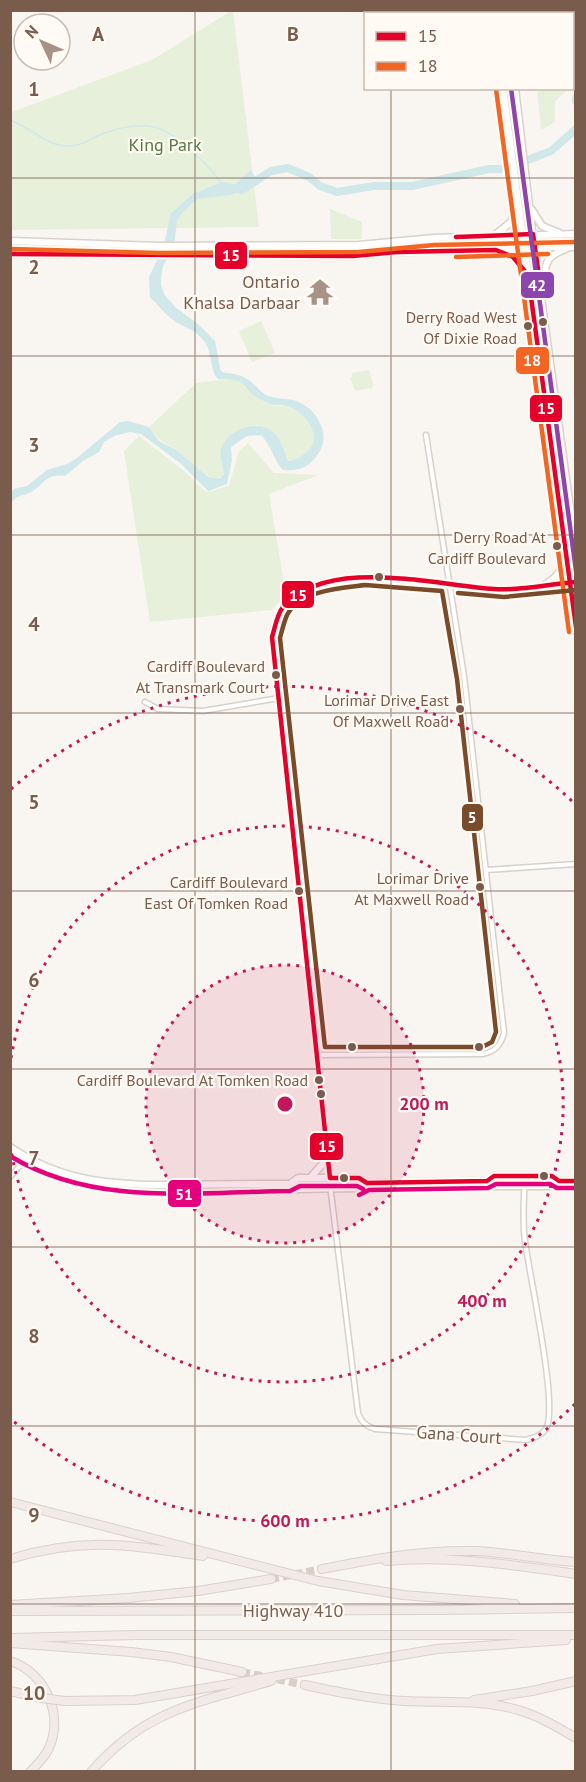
<svg xmlns="http://www.w3.org/2000/svg" width="586" height="1782" font-family="'PT Sans',sans-serif">
  <rect width="100%" height="100%" fill="#f9f5f0"/>
  <path fill="#e7f0db" d="M231,11h2l26,216 -248,3 1,-118 140,-52z
    M537,89h32l-14,12v21l-14,8z
    M330,209l32,13v17h-31z
    M261,321l14,32 -23,9 -13,-31z
    M369,370l4,14 -1,4 -17,3 -5,-14h2v-4z
    M229,379h9c6,5 11,12 17,17 4,3 12,7 16,9 8,2 15,-1 23,4 15,8 29,28 14,42 -5,5 -13,10 -21,10l-11,-25 -19,-11c-34,10 -38,13 -33,48l-4,6c-19,-1 -29,-17 -43,-28 -14,-11 -16,-7 -28,-24l47,-44z
    M139,436l45,35 22,21 23,-6 10,-35 9,-8 26,30 44,2 -49,19 17,100 -14,16 -122,12 -26,-171z"/>
  <path fill="#d0e8ea" d="M251,170l8,14 -28,11 -34,4 -15,14 -5,7 -3,27 -11,19 -2,12v7l3,9 11,13 24,18 16,16 5,27 2,4c10,2 18,2 27,8 6,4 10,11 17,15 8,4 18,3 27,5 22,6 40,33 25,54 -9,13 -17,17 -35,16 -11,-12 -10,-22 -22,-35l-14,1 -16,11 1,13 -5,24 -19,7 -28,-28 -39,-29 -11,-2 -16,4 -10,6 -5,10 -16,9 -18,15c-19,-3 -20,8 -34,16 -9,5 -11,1 -20,11v-10l3,-4 13,-3 20,-16 20,-6 10,-6 43,-36 8,-1 21,6 10,14 17,9 32,27 12,2 4,-5c-1,-8 -4,-17 -3,-24 4,-20 36,-31 51,-19 9,7 12,20 16,30 7,0 14,-5 20,-10 16,-15 -3,-40 -21,-45 -6,-2 -12,0 -17,-2 -5,-2 -13,-6 -17,-9 -6,-6 -8,-12 -17,-15 -6,-1 -13,-1 -18,-1 -9,-10 -5,-26 -14,-38 -11,-14 -19,-12 -31,-21 -8,-6 -15,-15 -23,-23l-1,-20 15,-32 7,-32 23,-20 10,-3 28,-3z"/>
  <g fill="none" stroke-linecap="round" stroke-linejoin="round">
    <path stroke="#d0e8ea" stroke-width="1.5" d="M10,120c20,7 33,23 54,26 17,2 29,-10 44,-14 14,-5 30,-8 46,-5 21,4 58,41 69,59"/>
    <path stroke="#d0e8ea" stroke-width="8" d="M576,98v3
      M208,192l15,-6 19,4 29,-19 17,-3 21,9 11,9 17,6 37,-6h38l77,-17h16l46,-18 25,-22"/>
    <path stroke="#d9cfc7" stroke-width="8" stroke-dasharray="8 4" stroke-linecap="butt" d="M271,1579l51,-10
      M242,1672l63,13"/>
    <defs>
      <path id="minor" d="M145,702l13,7 45,2 76,-13
        M486,870l90,-6
        M318,1055l165,-1c13,-3 18,-9 21,-21l-40,-357 -38,-241
        M525,1176c-1,21 -3,44 0,65 4,33 34,166 21,188 -5,7 -13,9 -20,11l-151,-11c-9,-3 -14,-7 -17,-16l-27,-220 -58,-563c19,-82 162,-44 220,-41 28,2 55,-6 83,-7
        M10,1177l17,-19"/>
      <path id="secondary" d="M493,10v4
        M506,10v4
        M503,88l73,543
        M515,88l19,159 42,304
        M532,210l10,16 17,7
        M495,235l16,-13 7,-15
        M10,241l149,5 200,-1 75,-7 142,-4
        M500,251l13,6 14,18
        M10,254l343,2 44,-4 99,-2 38,-3h42
        M542,287c5,-21 0,-30 24,-38
        M540,587c13,-6 22,-14 24,-29
        M10,1147c57,39 112,38 178,38 34,-1 68,-1 102,-1l8,-6h61l8,5
        M310,1178l18,-20
        M487,1181l6,5h59l7,-5
        M290,1184l7,5 61,-1 9,-5 120,-2 7,-5h58l7,5h17"/>
      <path id="motorway" d="M10,1502l308,79 85,14 112,9
        M10,1559c73,-23 120,-14 193,-3
        M386,1561c64,-6 126,4 190,13
        M322,1569c52,-10 98,-19 152,-18 34,1 68,9 102,11
        M10,1605l118,-7 70,-7 73,-12
        M10,1611l432,-1 134,-2
        M10,1638l126,-3h440
        M10,1643l121,9 40,5 71,15
        M10,1661c36,11 55,56 38,89 -4,8 -11,15 -18,22
        M305,1685c33,7 66,14 99,16 38,2 78,-2 114,9 21,6 39,17 58,28
        M10,1691l31,7
        M474,1700l58,-9 44,-10
        M65,1701l70,-1 302,-51 129,-9
        M91,1772c55,-63 106,-69 180,-91"/>
    </defs>
    <use href="#minor" stroke="#d7d1cb" stroke-width="7"/>
    <use href="#secondary" stroke="#d9d2cb" stroke-width="9"/>
    <use href="#motorway" stroke="#dad1cc" stroke-width="10"/>
    <use href="#minor" stroke="#fefefd" stroke-width="4"/>
    <use href="#secondary" stroke="#fefefd" stroke-width="6"/>
    <use href="#motorway" stroke="#f2eae7" stroke-width="8"/>
    <defs>
      <path id="motorway-bridge" d="M41,1698l24,3"/>
    </defs>
    <use href="#motorway-bridge" stroke="#dad1cc" stroke-width="10" stroke-linecap="butt"/>
    <use href="#motorway-bridge" stroke="#f2eae7" stroke-width="8"/>
    <defs>
      <path id="bus-1" d="M456,237l77,-3 8,56
        M10,254l343,2 44,-4 99,-2 17,7 15,18 48,352
        M576,582c-28,2 -55,9 -82,7 -60,-4 -166,-33 -211,18 -6,7 -8,21 -11,30l58,541h29l8,5 120,-2 7,-5h58l7,5h17"/>
      <path id="bus-2" d="M496,89l73,543
        M10,249l149,4 200,-1 75,-7 142,-3
        M456,257l92,-3"/>
      <path id="bus-3" d="M365,585l77,6 15,88 39,353 -4,10 -10,5h-157l-45,-409c2,-8 4,-16 7,-23 13,-25 54,-27 78,-30z
        M458,593l46,4 72,-7"/>
      <path id="bus-4" d="M511,88l65,483"/>
      <path id="bus-5" d="M10,1156c84,51 186,36 280,35l10,-5h57l6,3
        M359,1195l10,-5 119,-2 8,-4h54l7,4h19"/>
    </defs>
    <use href="#bus-1" stroke="#fffaf3" stroke-width="9"/>
    <use href="#bus-2" stroke="#fffaf3" stroke-width="9"/>
    <use href="#bus-3" stroke="#fffaf3" stroke-width="9"/>
    <use href="#bus-4" stroke="#fffaf3" stroke-width="9"/>
    <use href="#bus-5" stroke="#fffaf3" stroke-width="9"/>
    <use href="#bus-1" stroke="#e4002b" stroke-width="4.5"/>
    <use href="#bus-2" stroke="#f26522" stroke-width="4.5"/>
    <use href="#bus-3" stroke="#7a4b2a" stroke-width="4.5"/>
    <use href="#bus-4" stroke="#8e44ad" stroke-width="4.5"/>
    <use href="#bus-5" stroke="#e5007d" stroke-width="4.5"/>
  </g>
  <path fill="none" stroke="#7a5c4d" stroke-width="1.5" stroke-opacity="0.55" d="M195,10v1762M391,10v4M391,88v1684M10,178h566M10,356h566M10,535h566M10,713h566M10,891h566M10,1069h566M10,1247h566M10,1426h566M10,1604h566"/>
  <circle cx="285" cy="1104" r="139" fill="#c2185b" fill-opacity=".12"/>
  <g fill="none" stroke="#c2185b" stroke-width="3" stroke-dasharray="3 6">
    <circle cx="285" cy="1104" r="139"/>
    <path d="M11 1058A278 278 0 1 1 11 1150"/>
    <path d="M575 1404A417 417 0 0 1 11 1419M11 789A417 417 0 0 1 575 804"/>
  </g>
  <defs>
    <symbol id="temple-bare" viewBox="-9 -9 18 18"><path d="M0-6L5-2H3V0L6.5 2.5H4V6H1.5V3h-3V6H-4V2.5H-6.5L-3 0V-2H-5Z" fill="#a69286" stroke="#fffaf3" stroke-width="2.5" paint-order="stroke"/></symbol>
  </defs>
  <g fill-rule="evenodd">
    <use href="#temple-bare" x="301" y="273" width="38" height="38"/>
  </g>
  <g fill="#7a5c4d" stroke="#fffaf3" stroke-width="2">
    <circle cx="543" cy="322" r="5"/>
    <circle cx="528" cy="326" r="5"/>
    <circle cx="557" cy="546" r="5"/>
    <circle cx="379" cy="577" r="5"/>
    <circle cx="276" cy="675" r="5"/>
    <circle cx="460" cy="709" r="5"/>
    <circle cx="480" cy="887" r="5"/>
    <circle cx="299" cy="891" r="5"/>
    <circle cx="352" cy="1047" r="5"/>
    <circle cx="479" cy="1047" r="5"/>
    <circle cx="319" cy="1080" r="5"/>
    <circle cx="321" cy="1094" r="5"/>
    <circle cx="544" cy="1176" r="5"/>
    <circle cx="344" cy="1178" r="5"/>
  </g>
  <g text-anchor="middle" stroke-width="4.5" stroke-linejoin="round" paint-order="stroke">
    <g font-size="16" fill="#7a5c4d" stroke="#fffaf3" text-anchor="end">
      <text x="517" y="323">Derry Road West<tspan x="517" dy="21">Of Dixie Road</tspan></text>
      <text x="546" y="543">Derry Road At<tspan x="546" dy="21">Cardiff Boulevard</tspan></text>
      <text x="265" y="672">Cardiff Boulevard<tspan x="265" dy="21">At Transmark Court</tspan></text>
      <text x="449" y="706">Lorimar Drive East<tspan x="449" dy="21">Of Maxwell Road</tspan></text>
      <text x="469" y="884">Lorimar Drive<tspan x="469" dy="21">At Maxwell Road</tspan></text>
      <text x="288" y="888">Cardiff Boulevard<tspan x="288" dy="21">East Of Tomken Road</tspan></text>
      <text x="308" y="1086">Cardiff Boulevard At Tomken Road</text>
    </g>
    <g font-size="18" fill="#537a41" stroke="#fffaf3">
      <text x="165" y="151">King Park</text>
    </g>
    <g font-size="18" fill="#7a5c4d" stroke="#fffaf3" text-anchor="end">
      <text x="300" y="288">Ontario<tspan x="300" dy="21">Khalsa Darbaar</tspan></text>
    </g>
    <g font-size="18" fill="#7a5c4d" stroke="#fffaf3">
      <text transform="translate(459 1435) rotate(4)" y="6">Gana Court</text>
      <text x="293" y="1617">Highway 410</text>
    </g>
  </g>
  <g font-size="20" text-anchor="middle" font-weight="bold" fill="#7a5c4d" stroke="#fffaf3" stroke-width="4.5" stroke-linejoin="round" paint-order="stroke">
    <text x="98" y="41">A</text>
    <text x="293" y="41">B</text>
    <text x="34" y="96">1</text>
    <text x="34" y="274">2</text>
    <text x="34" y="452">3</text>
    <text x="34" y="631">4</text>
    <text x="34" y="809">5</text>
    <text x="34" y="987">6</text>
    <text x="34" y="1165">7</text>
    <text x="34" y="1343">8</text>
    <text x="34" y="1522">9</text>
    <text x="34" y="1700">10</text>
  </g>
  <circle cx="285" cy="1104" r="9" fill="#c2185b" stroke="#fffaf3" stroke-width="3"/>
  <g font-size="18" text-anchor="middle" font-weight="bold" fill="#c2185b" stroke="#fffaf3" stroke-width="4.5" stroke-linejoin="round" paint-order="stroke">
    <text x="424" y="1110">200 m</text>
    <text x="482" y="1307">400 m</text>
    <text x="285" y="1527">600 m</text>
  </g>
  <g stroke="#fffaf3" stroke-width="2">
    <rect x="214" y="241" width="34" height="29" rx="6" fill="#e4002b"/>
    <rect x="520" y="271" width="35" height="28" rx="6" fill="#8e44ad"/>
    <rect x="515" y="346" width="35" height="29" rx="6" fill="#f26522"/>
    <rect x="529" y="394" width="34" height="29" rx="6" fill="#e4002b"/>
    <rect x="281" y="580" width="34" height="29" rx="6" fill="#e4002b"/>
    <rect x="461" y="803" width="23" height="29" rx="6" fill="#7a4b2a"/>
    <rect x="309" y="1132" width="35" height="29" rx="6" fill="#e4002b"/>
    <rect x="167" y="1179" width="35" height="29" rx="6" fill="#e5007d"/>
  </g>
  <g font-size="16" text-anchor="middle" font-weight="bold" fill="#fff">
    <text x="231" y="261">15</text>
    <text x="537" y="291">42</text>
    <text x="532" y="366">18</text>
    <text x="546" y="414">15</text>
    <text x="298" y="601">15</text>
    <text x="472" y="823">5</text>
    <text x="327" y="1152">15</text>
    <text x="184" y="1200">51</text>
  </g>
  <rect width="586" height="1782" fill="none" stroke="#7a5c4d" stroke-width="24"/>
  <rect x="364" y="12" width="210" height="78" fill="#fffaf3" stroke="#cabbb1" stroke-width="1.5"/>
  <rect x="376" y="32" width="30" height="9" fill="#e4002b" stroke="#cabbb1" stroke-width="1.5"/>
  <text x="418" y="42" font-size="18" fill="#7a5c4d">15</text>
  <rect x="376" y="62" width="30" height="9" fill="#f26522" stroke="#cabbb1" stroke-width="1.5"/>
  <text x="418" y="72" font-size="18" fill="#7a5c4d">18</text>
  <g transform="translate(42 42) rotate(314)"><circle r="28" fill="#fffaf3" stroke="#cabbb1" stroke-width="1.5"/>
  <path d="M0-4.5L10 22L0 15L-10 22Z" fill="#a69286"/>
  <text y="-9" font-size="16" font-weight="bold" text-anchor="middle" fill="#7a5c4d">N</text>
  </g>
</svg>
